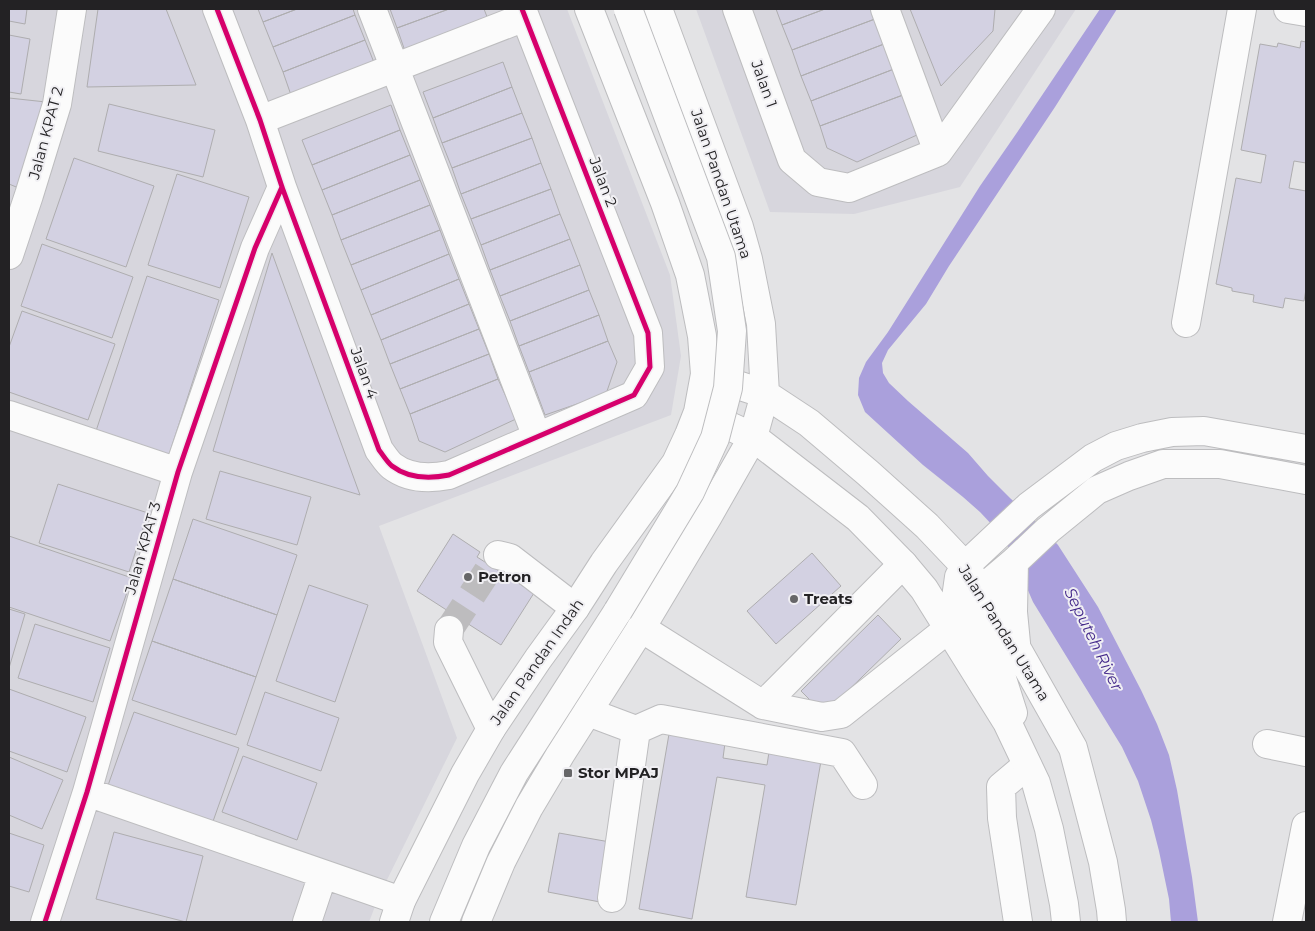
<svg xmlns="http://www.w3.org/2000/svg" width="1315" height="931" font-family="Montserrat,sans-serif">
  <rect width="100%" height="100%" fill="#e3e3e5"/>
  <path fill="#d7d6dd" d="M9,9h558l103,266 11,81 -10,59 -292,111 78,212 -78,158 -10,26h-360z
    M696,9h380l-116,178 -106,27 -84,-2z"/>
  <path fill="#aaa0dc" d="M1100,9h17l-62,98 -106,159 -23,38 -38,46 -6,13 1,10 6,10 19,18 60,52 20,23 22,22 27,25 21,22 40,62 43,83 16,34 12,31 8,35 15,87 6,45h-27l-2,-23 -10,-48 -8,-31 -13,-39 -16,-34 -89,-145 -22,-51 -16,-23 -15,-16 -17,-15 -40,-32 -58,-53 -7,-17 1,-17 7,-16 22,-30 92,-146 36,-52z"/>
  <path fill="#d3d1e2" stroke="#aeadaf" d="M9,9h18l-2,15 -16,-3z
    M98,9h68l30,76 -109,2z
    M258,9h39l-34,13z
    M297,9h56l2,6 -82,32 -10,-25z
    M390,9h59l-52,19z
    M449,9h35l5,13 -83,32 -9,-26z
    M776,9h49l-43,16z
    M825,9h46l4,10 -83,31 -10,-25z
    M910,9h85l-2,22 -52,55z
    M355,15l10,25 -82,32 -10,-25z
    M875,19l9,25 -83,32 -9,-26z
    M9,35l21,4 -9,55 -12,-2z
    M365,40l10,25 -83,33 -9,-26z
    M1301,41l5,1v121l-12,-2 -5,27 17,3v98l-2,12 -19,-3 -2,10 -30,-6 1,-7 -22,-4v-3l-16,-4 20,-106 25,5 5,-28 -25,-5 19,-106 17,3 1,-4 22,5z
    M884,44l10,25 -83,32 -10,-25z
    M503,62l9,25 -79,31 -10,-26z
    M894,69l9,26 -83,31 -9,-25z
    M512,87l10,26 -80,30 -9,-25z
    M903,95l14,40 -60,27 -30,-14 -7,-22z
    M9,98l37,4 -25,87 -12,-5z
    M109,104l106,26 -12,47 -105,-26z
    M391,105l9,25 -88,35 -10,-25z
    M522,113l10,25 -80,30 -10,-25z
    M400,130l10,25 -88,35 -10,-25z
    M532,138l9,25 -80,31 -9,-26z
    M410,155l10,25 -88,35 -10,-25z
    M74,158l80,28 -28,81 -80,-28z
    M541,163l10,26 -80,30 -10,-25z
    M177,174l72,23 -29,91 -72,-23z
    M420,180l10,25 -89,35 -9,-25z
    M551,189l9,25 -79,31 -10,-26z
    M430,205l10,25 -89,35 -10,-25z
    M560,214l10,25 -80,31 -9,-25z
    M440,230l9,24 -88,36 -10,-25z
    M570,239l10,26 -80,31 -10,-26z
    M42,244l91,33 -21,61 -91,-32z
    M272,253l88,242 -147,-44z
    M449,254l10,25 -88,36 -10,-25z
    M580,265l9,25 -79,31 -10,-25z
    M147,276l72,24 -50,155 -73,-24z
    M459,279l10,25 -88,36 -10,-25z
    M589,290l10,25 -80,31 -9,-25z
    M469,304l10,25 -89,35 -9,-24z
    M22,311l93,33 -27,76 -79,-28v-45z
    M599,315l9,26 -79,31 -10,-26z
    M479,329l10,25 -89,35 -10,-25z
    M608,341l9,21 -11,32 -61,21 -16,-43z
    M489,354l9,25 -88,35 -10,-25z
    M498,379l18,40 -71,33 -26,-11 -9,-27z
    M220,471l91,26 -14,48 -91,-26z
    M58,484l90,29 -19,59 -90,-29z
    M193,519l104,36 -20,60 -104,-36z
    M453,534l27,18 -3,5 57,36 -33,52 -84,-54z
    M9,536l123,42 -22,63 -101,-34z
    M812,553l29,33 -65,58 -29,-33z
    M173,579l104,36 -21,62 -104,-36z
    M309,585l59,20 -33,97 -59,-21z
    M9,609l16,5 -16,54z
    M878,615l23,24 -77,75 -23,-23z
    M35,624l75,24 -17,54 -75,-24z
    M152,641l104,36 -20,58 -104,-35z
    M9,689l77,28 -19,55 -58,-21z
    M265,692l74,26 -18,53 -74,-26z
    M134,712l105,36 -28,79 -105,-36z
    M669,734l56,9 -2,15 44,7 2,-13 52,9 -25,144 -50,-8 19,-112 -48,-8 -25,142 -53,-10z
    M243,756l74,27 -20,57 -75,-28z
    M9,757l54,23 -21,49 -33,-14z
    M114,832l89,24 -17,66 -90,-23z
    M9,833l35,12 -15,47 -20,-6z
    M559,833l51,9 -10,60 -52,-10z"/>
  <g fill="none" stroke-linecap="round" stroke-linejoin="round">
    <path stroke="#bdbcbe" stroke-width="28" stroke-dasharray="28 14" stroke-linecap="butt" d="M449,630l49,-75"/>
    <defs>
      <path id="minor" d="M217,9l43,111 22,67 97,263c4,5 8,12 13,16 17,13 37,13 57,9l185,-80 16,-28 -2,-34 -126,-324
        M372,9l165,428
        M737,9l55,151 26,22 31,6 89,-36 103,-143
        M885,9l53,143
        M1288,9l18,3
        M260,120l265,-103
        M9,255l20,-60 28,-91 15,-95
        M1186,323l56,-314
        M9,415l169,57
        M498,555l12,3 65,50
        M641,628l122,77 59,12 19,-3 107,-85
        M449,630l-1,12 43,87
        M763,705l140,-141
        M588,712l48,18 -24,168
        M636,730l25,-11 181,34 21,32
        M1267,744l39,8
        M87,792l314,109
        M45,922l42,-130 91,-320 77,-224 27,-61
        M307,922l16,-48
        M1018,922l-16,-104 -1,-31 26,-22
        M1287,922l19,-96"/>
      <path id="major" d="M707,375l58,19 44,29 59,50 59,53 38,40 16,24 36,59 56,99 30,114 8,48 1,12
        M699,412l54,25 105,81 45,46 21,25 83,133 29,61 13,46 15,75 2,18
        M1014,562l-1,50 3,31
        M966,598l8,-2 7,-6 33,-28 34,-32 49,-40 32,-14 34,-12h57l86,16
        M1013,713l-14,-44 -43,-71 3,-21 6,-11 64,-60 64,-48 23,-12 26,-8 30,-6 32,-1 102,18
        M394,922l7,-21 64,-127 26,-45 47,-70 37,-51 29,-45 72,-100 13,-28 9,-23 7,-38 -3,-38 -12,-61 -25,-72 -76,-194
        M444,922l32,-76 38,-73 104,-162
        M476,922l25,-60 28,-55 31,-52 81,-127 67,-112 45,-79 12,-43 -4,-70 -13,-65 -9,-32 -81,-218"/>
    </defs>
    <use href="#minor" stroke="#bdbdbf" stroke-width="30"/>
    <use href="#major" stroke="#bdbdbf" stroke-width="30"/>
    <use href="#minor" stroke="#fbfbfb" stroke-width="28"/>
    <use href="#major" stroke="#fbfbfb" stroke-width="28"/>
    <defs>
      <path id="major-bridge" d="M618,611l72,-119 25,-54 13,-50 4,-57 -11,-74 -93,-248"/>
    </defs>
    <use href="#major-bridge" stroke="#bdbdbf" stroke-width="30" stroke-linecap="butt"/>
    <use href="#major-bridge" stroke="#fbfbfb" stroke-width="28"/>
    <defs>
      <path id="cycleway" d="M217,9l43,111 22,67 97,263c4,5 8,12 13,16 17,13 37,13 57,9l185,-80 16,-28 -2,-34 -126,-324
        M45,922l42,-130 91,-320 77,-224 27,-61"/>
    </defs>
    <use href="#cycleway" stroke="#f0eff3" stroke-width="8"/>
    <use href="#cycleway" stroke="#d6006c" stroke-width="5"/>
  </g>
  <g fill="#666668" stroke="#f0eff3" stroke-width="2">
    <circle cx="468" cy="577" r="5"/>
    <circle cx="794" cy="599" r="5"/>
    <rect x="563" y="768" width="10" height="10" rx="2.5"/>
  </g>
  <g text-anchor="middle" stroke-width="4" stroke-linejoin="round" paint-order="stroke">
    <g font-size="15" fill="#232224" stroke="#f0eff3">
      <text transform="translate(764 84) rotate(70)" y="5">Jalan 1</text>
      <text transform="translate(46 133) rotate(-75)" y="5">Jalan KPAT 2</text>
      <text transform="translate(603 182) rotate(69)" y="5">Jalan 2</text>
      <text transform="translate(721 184) rotate(71)" y="5">Jalan Pandan Utama</text>
      <text transform="translate(364 373) rotate(70)" y="5">Jalan 4</text>
      <text transform="translate(143 548) rotate(-74)" y="5">Jalan KPAT 3</text>
      <text transform="translate(1004 633) rotate(58)" y="5">Jalan Pandan Utama</text>
      <text transform="translate(537 662) rotate(-55)" y="5">Jalan Pandan Indah</text>
    </g>
    <g font-size="15" font-weight="bold" fill="#232224" stroke="#f0eff3" text-anchor="start">
      <text x="478" y="582">Petron</text>
      <text x="804" y="604">Treats</text>
      <text x="578" y="778">Stor MPAJ</text>
    </g>
    <g font-size="16" font-style="italic" fill="#43288a" stroke="#f0eff3">
      <text transform="translate(1094 639) rotate(64)" y="6">Seputeh River</text>
    </g>
  </g>
  <rect width="1315" height="931" fill="none" stroke="#232224" stroke-width="20"/>
</svg>
